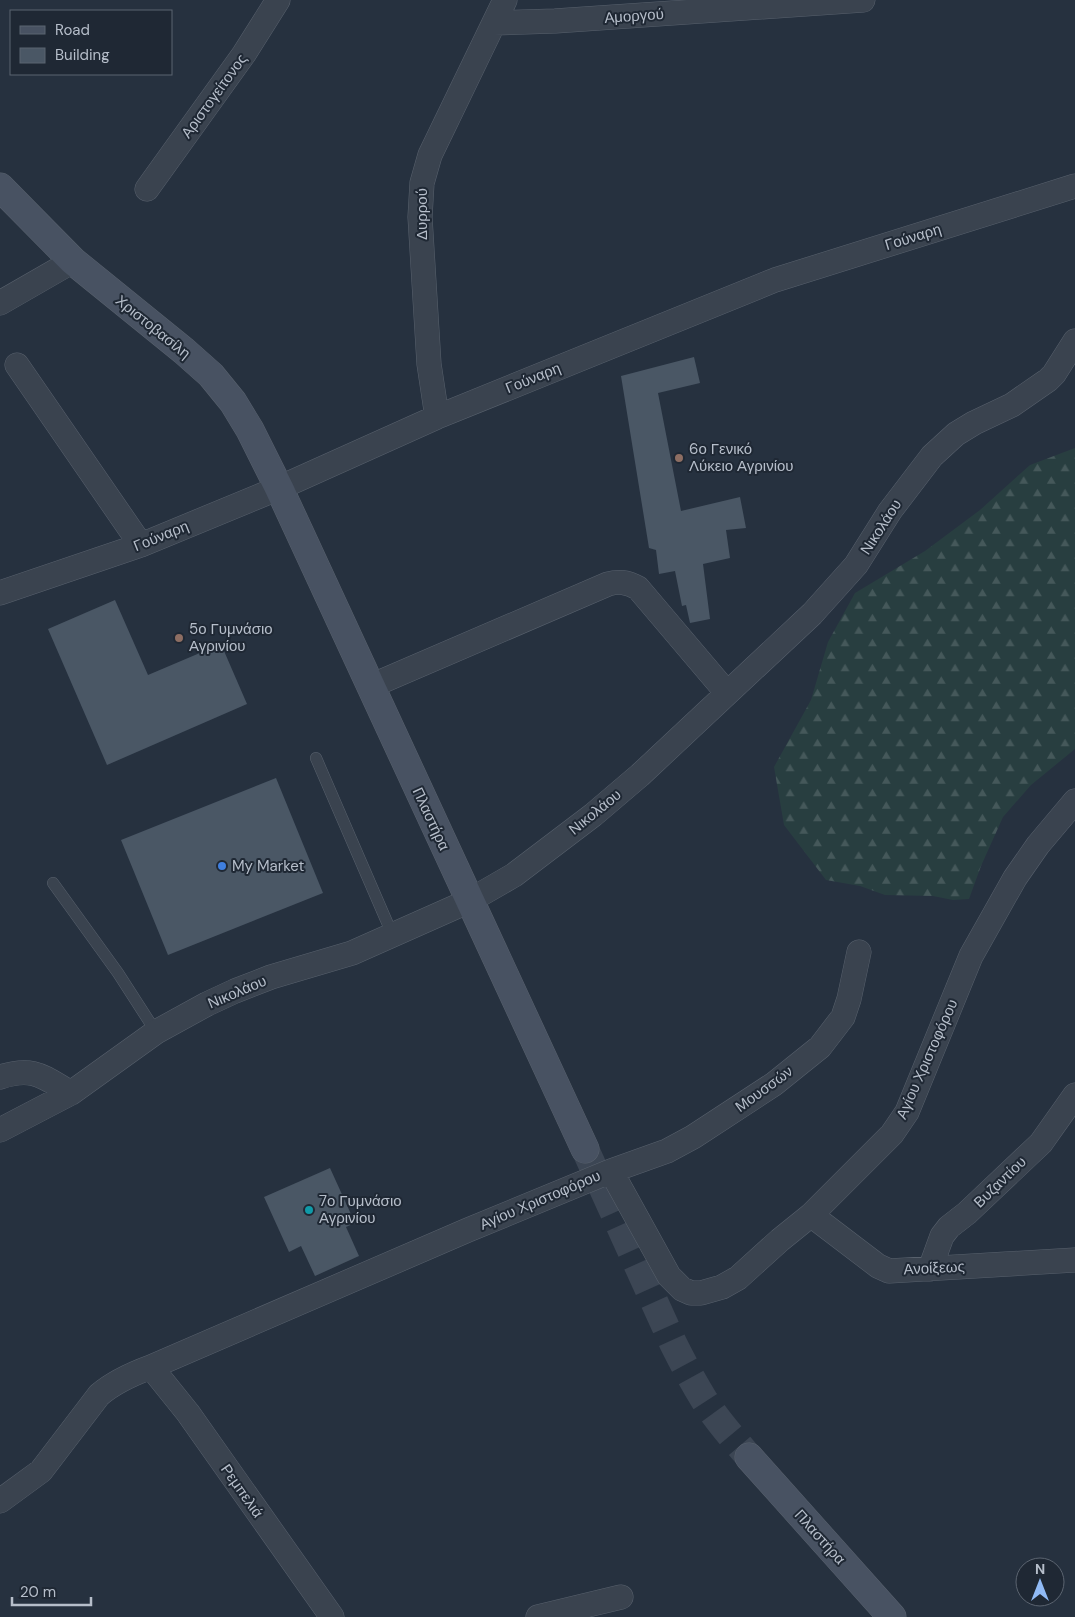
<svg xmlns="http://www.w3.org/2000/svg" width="1075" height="1617" font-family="'DM Sans',sans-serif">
  <defs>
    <pattern id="forest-firs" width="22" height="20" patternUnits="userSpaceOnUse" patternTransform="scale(1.25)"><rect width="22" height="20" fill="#283e40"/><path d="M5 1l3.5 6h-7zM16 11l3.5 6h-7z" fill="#45585a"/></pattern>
  </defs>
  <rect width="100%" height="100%" fill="#26313f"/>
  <path fill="url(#forest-firs)" d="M1075,448v301l-44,36 -28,32 -22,49 -12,33 -16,1 -20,-4 -48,-1 -25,-9 -34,-6 -42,-55 -10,-58 37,-67 17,-58 27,-49 70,-42 55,-41 50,-45z"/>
  <path fill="#4a5765" d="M694,357l6,26 -42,10 23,118 59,-14 6,31 -20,2 4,28 -27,6 7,55 -20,4 -4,-18 -4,1 -7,-35 -16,3 -3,-24 -7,-2 -28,-172z
    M115,600l33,75 73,-31 26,60 -140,61 -59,-136z
    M276,778l47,115 -155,62 -47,-115z
    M330,1168l25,55 -9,4 13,29 -44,20 -14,-30 -12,6 -25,-55z"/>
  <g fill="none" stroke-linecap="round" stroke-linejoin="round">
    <path stroke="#3c4654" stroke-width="28" stroke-dasharray="28 14" stroke-linecap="butt" d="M585,1149l88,194c9,18 19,37 30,55 13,21 30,40 46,59"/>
    <defs>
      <path id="lane" d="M316,758l77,178
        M53,883l65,90 38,59"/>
      <path id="street" d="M494,23l61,-2 308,-21
        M147,189l97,-135 34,-54
        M0,303l73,-42
        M17,365l124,180
        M437,417l-8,-53 -9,-147 2,-34 8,-28 75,-155
        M0,593l141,-48 138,-57 158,-71 338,-137 300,-94
        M371,686l237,-102c11,-3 19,-2 30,4l89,105
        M0,1077c34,-11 43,0 71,16
        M0,1130l71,-37 85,-61 51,-28 28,-13 36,-14 81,-24 117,-52 45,-26 79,-60 47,-40 172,-161 44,-49 34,-54 42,-55 24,-22 18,-11 38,-18 36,-25 6,-6 21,-33
        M611,1171l58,105 13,13 9,4h10l21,-6 16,-9 42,-38 31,-25 81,-81 15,-22 64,-156 44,-78 23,-33 37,-44
        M811,1215l67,51 11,5 186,-11
        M930,1269l12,-33 7,-9 18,-14 74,-70 34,-48
        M151,1367l37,46 144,204
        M0,1501l41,-30 58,-76c15,-13 33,-21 52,-28l317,-137 143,-59 56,-20 26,-14 81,-53 46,-37 23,-30 6,-18 10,-47
        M538,1617l83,-20"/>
      <path id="secondary" d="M0,187l73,74 111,90 27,24 22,27 17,28 29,58 306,661
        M749,1457l143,160"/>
    </defs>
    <use href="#lane" stroke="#58616d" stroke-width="12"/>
    <use href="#street" stroke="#58616d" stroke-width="25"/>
    <use href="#secondary" stroke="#58616d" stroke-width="29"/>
    <use href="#lane" stroke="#3a434f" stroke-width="11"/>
    <use href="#street" stroke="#3a434f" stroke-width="24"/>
    <use href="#secondary" stroke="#485262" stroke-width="28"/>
  </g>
  <g fill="#8d6e63" stroke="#1f2834" stroke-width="2">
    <circle cx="679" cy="458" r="5"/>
    <circle cx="179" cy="638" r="5"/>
  </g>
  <circle fill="#3f7fe0" stroke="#1f2834" stroke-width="2" cx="222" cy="866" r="5"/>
  <circle fill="#0f9aa8" stroke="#1f2834" stroke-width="2" cx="309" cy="1210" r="5"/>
  <g text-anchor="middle" stroke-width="4" stroke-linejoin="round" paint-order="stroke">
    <g font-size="15" fill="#b6beca" stroke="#1f2834">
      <text transform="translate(634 16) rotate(-4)" y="5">Αμοργού</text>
      <text transform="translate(214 96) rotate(-54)" y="5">Αριστογείτονος</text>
      <text transform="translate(422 214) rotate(-90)" y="5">Δυρρού</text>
      <text transform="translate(913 237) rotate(-17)" y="5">Γούναρη</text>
      <text transform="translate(153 327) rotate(39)" y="5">Χριστοβασίλη</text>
      <text transform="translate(533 378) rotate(-22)" y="5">Γούναρη</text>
      <text transform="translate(881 527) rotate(-57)" y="5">Νικολάου</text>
      <text transform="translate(161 536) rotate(-22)" y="5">Γούναρη</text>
      <text transform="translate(595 812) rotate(-39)" y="5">Νικολάου</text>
      <text transform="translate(431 819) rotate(65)" y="5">Πλαστήρα</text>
      <text transform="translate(237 992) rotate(-23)" y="5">Νικολάου</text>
      <text transform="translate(927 1059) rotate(-66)" y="5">Αγίου Χριστοφόρου</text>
      <text transform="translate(764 1089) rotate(-36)" y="5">Μουσσών</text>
      <text transform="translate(1000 1182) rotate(-44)" y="5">Βυζαντίου</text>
      <text transform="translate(540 1200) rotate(-23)" y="5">Αγίου Χριστοφόρου</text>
      <text transform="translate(934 1268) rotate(-3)" y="5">Ανοίξεως</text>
      <text transform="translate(242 1491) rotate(55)" y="5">Ρεμπελιά</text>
      <text transform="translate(820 1537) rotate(48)" y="5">Πλαστήρα</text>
    </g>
    <g font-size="15" fill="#b6beca" stroke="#1f2834" text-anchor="start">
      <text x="689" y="454">6ο Γενικό<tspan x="689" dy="17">Λύκειο Αγρινίου</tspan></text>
      <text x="189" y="634">5ο Γυμνάσιο<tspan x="189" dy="17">Αγρινίου</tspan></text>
      <text x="232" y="871">My Market</text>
      <text x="319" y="1206">7ο Γυμνάσιο<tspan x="319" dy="17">Αγρινίου</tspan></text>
    </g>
  </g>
  <rect x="10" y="10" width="162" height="65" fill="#1f2834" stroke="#5b6470"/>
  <rect x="20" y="26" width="25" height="8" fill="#485262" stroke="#5b6470"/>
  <text x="55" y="35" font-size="15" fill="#b6beca">Road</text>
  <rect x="20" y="48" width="25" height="15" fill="#4a5765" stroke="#5b6470"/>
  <text x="55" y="60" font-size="15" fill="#b6beca">Building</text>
  <g transform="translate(1040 1582)"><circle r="24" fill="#1f2834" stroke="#5b6470"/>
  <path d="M0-4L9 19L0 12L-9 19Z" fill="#90baf5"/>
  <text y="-8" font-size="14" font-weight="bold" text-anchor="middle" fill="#b6beca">N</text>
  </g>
  <path d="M12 1597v8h79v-8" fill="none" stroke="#b6beca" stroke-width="2.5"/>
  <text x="20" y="1597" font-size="15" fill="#b6beca" stroke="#1f2834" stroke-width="4" paint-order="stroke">20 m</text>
</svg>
